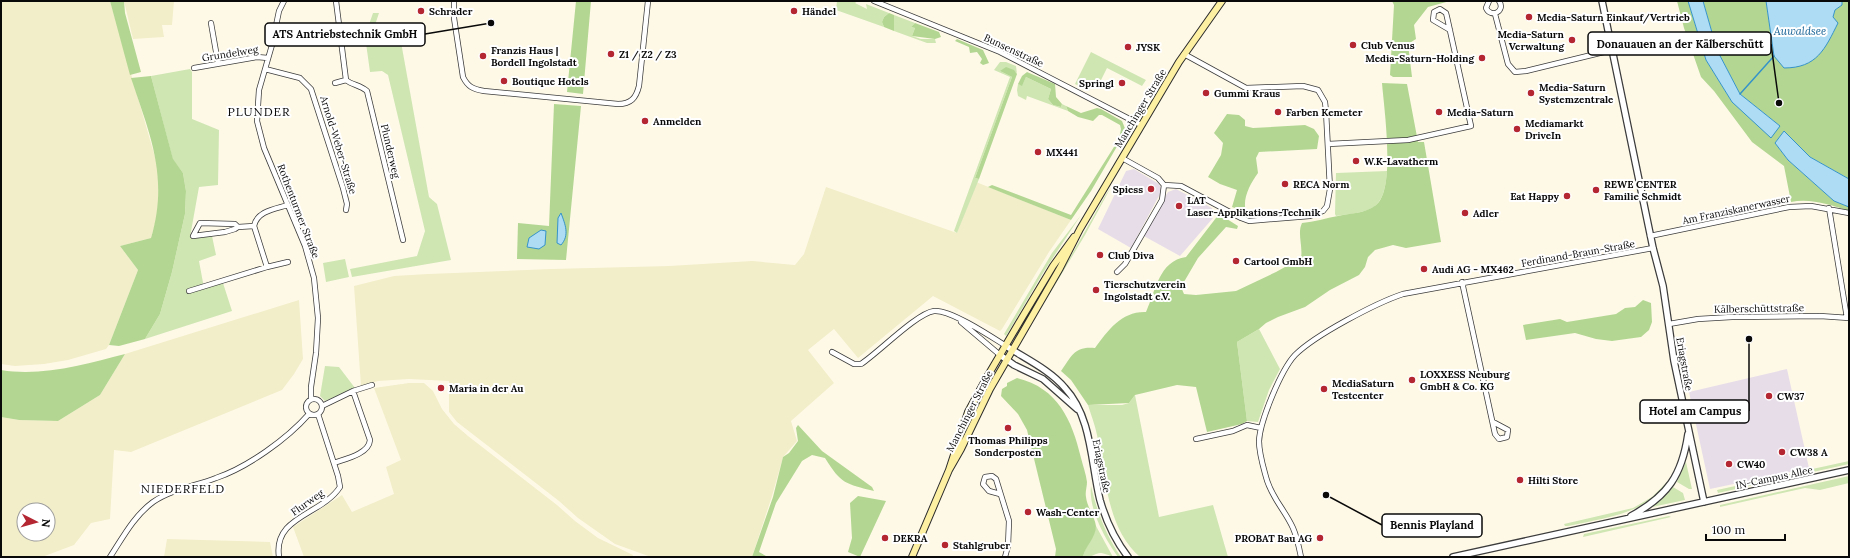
<svg xmlns="http://www.w3.org/2000/svg" width="1850" height="558" font-family="Lora,serif">
  <rect width="100%" height="100%" fill="#fef9e7"/>
  <path fill="#e7dde9" d="M1134,169l25,15 2,4 -1,6 -29,54 -33,-19 28,-58z
    M1176,189l36,19 1,10 -33,38 -38,-21 26,-43z
    M1787,369l22,99 -99,21 -21,-97z"/>
  <path fill="#f2eec9" fill-rule="evenodd" d="M1,1h109l47,163 2,23 -1,26 -7,25 -31,8 18,24 -29,75 -3,4 -38,11 -24,4 -29,2 -14,-2z
    M124,1h50l-2,24h-10l2,12 -31,2z
    M976,182l95,38 -22,32 -47,77 -2,2 -67,-35 -75,62 -24,-29 -26,21 26,33 -43,38 6,20 -14,16 -11,39 -20,61h-101l-36,-13 -37,-26 -19,-17 -102,-79 -8,-10v-31l-40,-2 -31,2 -17,5 -7,-100 40,-10 34,-2 123,-5 118,-3 83,-5 43,4 9,-11 22,-67 131,46z
    M299,300l4,59 -9,15 -12,16 -151,62 -17,-2 -4,69 -19,4 -17,22 -32,12h-41v-140l18,3 39,1 42,-26 25,-41zM24,510h24v24h-24z
    M409,383h15l9,8 9,18 12,15 14,12 89,69 18,16 23,17 35,17 -1,2h-328l-11,-30 49,-32 10,17 42,-18 -8,-27 15,-7 -27,-72z
    M167,539l103,3 3,15h-109z"/>
  <path fill="#cfe6b3" d="M837,1h21l-3,2 12,6 -1,-5 23,9 -5,4 -2,5 2,5 -48,-17z
    M373,13h6l-3,9 2,15 21,-6 30,166 8,7 14,56 -99,17 -2,-8 67,-13 8,-25 -37,-156 -6,-4 -12,1 -5,-36z
    M894,15l21,8 -4,4 4,1 -3,8 9,3h14l1,4h-9l-33,-12z
    M1091,52l55,28 -4,6 -35,-18 -6,12 -5,-2 -7,13 -14,-7z
    M1000,62h6l10,4 1,8 -1,-2 -16,-1 12,6 -37,101 4,1 -22,54 -3,-2 56,-154 -16,-7z
    M190,69l2,3v47l27,11 -1,55 -19,2 -9,50 22,-1 4,19 -17,6 5,27 19,-5 9,28 -87,28 15,-25 12,-42 13,-58 1,-23 -3,-18 -10,-13 -22,-84z
    M1026,77l25,12 -3,10 5,6 8,2 1,-3 4,2 2,5 -41,-15 -1,4 -8,-4 -1,-6 1,-6 4,1z
    M1387,171c-3,40 -15,40 -51,45l-1,-2 1,-41z
    M1111,187l-26,48 -42,70 62,-109z
    M1081,215l-38,58 -37,63 -2,-2 48,-81z
    M345,259l4,18 -23,5 -3,-19z
    M1259,329l21,40 -11,21 -11,32 -11,-1 -10,-79z
    M325,366l14,1 16,21 -30,13 -5,-5z
    M1135,395l24,122 54,-12 15,52h-88c-34,-29 -34,-82 -43,-122 -2,-10 -6,-20 -9,-30h34l7,-2z
    M1849,461v3l-131,29 -1,-3z
    M1686,462l6,27h-3l-12,-7z
    M1849,476v7l-29,7 -15,-2 -85,19v-2z
    M1667,482l2,1c-25,31 -64,35 -101,43h-3l-1,-2 69,-16 19,-11z
    M1091,486c6,26 15,49 30,71h-3c-13,-18 -30,-49 -27,-71z
    M1673,487l10,6 2,7 -33,7 15,-13z
    M1669,516l2,1 -88,20 1,-3z
    M1096,526l17,31c-20,-9 -13,0 -30,0 2,-11 11,-20 13,-31z"/>
  <path fill="#b3d792" d="M110,1h14l1,12 16,59 -11,3z
    M576,1h15l-8,93 -16,-2z
    M1392,1h58l-22,6 -14,18 2,14 -8,5 4,33h-19l-3,-2 4,-70z
    M1677,1h11l18,59 26,42 48,24 -40,-32 -23,-44 -14,-49h63l8,55 11,12 48,-51 2,-7 7,-5v-4h7v178l-39,-22 -26,-26 -9,12 13,17 46,41 15,6v4c-19,-6 -38,-13 -58,-9l-7,-36 -32,-24 -38,-51 -13,-14 -17,-49z
    M889,13l5,2v16l-10,-4 -2,-5 2,-5z
    M915,23l24,9 2,5 -6,2 -23,-3 3,-8 -4,-1z
    M957,39l26,11 6,13 -6,2 -3,-2 2,-4 -5,-7 -7,1 -1,-6 -14,-6z
    M1006,67l8,3 3,4 -38,105 -4,-1 37,-101 -12,-6z
    M1027,72l28,12 1,13 6,7 -1,3 -8,-2 -5,-6 3,-10 -25,-12 -4,9 -4,-2 4,-8z
    M151,76l22,83 10,14 3,18 -1,23 -13,58 -12,42 -15,25 -26,7 -10,-1 29,-75 -18,-24 31,-8c18,-61 -1,-103 -20,-160z
    M1382,83l25,1 11,58h6l17,100 -35,6 -13,-3 -18,5 -7,7 -3,10 -6,8 -29,15 -25,17 -27,10 -12,6 -7,6 -22,13 10,79 -5,3 -35,8 -11,-45 -19,-2 -42,10 -6,8 -41,2 -17,-25 -10,-9c11,-15 13,-25 34,-23 13,-18 27,-37 51,-36 10,-22 13,-51 40,-55l33,-43 19,12 -1,3 -11,-2 -28,31 -17,29 3,7 12,1 40,-4 40,-19 25,-14c2,-12 -4,-25 1,-35 12,-1 24,-5 36,-7 13,-3 26,-2 38,-11 20,-15 8,-97 6,-122z
    M554,104l27,2 -15,154 -49,-1 1,-36 31,3z
    M1066,106l15,7 16,-5 4,1 21,12 4,10 -35,60 -20,29 -83,-33 4,-2 79,30 48,-76 2,-10 -1,-4 -18,-10h-3l-6,6 -15,-4 -10,-6z
    M1227,114l12,1 6,5v6l8,2 52,-3 9,4 5,7 -2,13 -58,3 -3,6 2,15c-8,11 -16,26 -12,39l-14,-5 5,-17 -17,-6 -12,-7 13,-22 2,-12 -9,-10z
    M1643,300l8,3 1,19 -3,8 -8,7 -29,4 -16,-2 -21,-6 -49,7 -3,-15 37,-6 7,3 49,-8 9,-6 10,-1z
    M125,354l-25,41 -42,26 -39,-1 -18,-3v-47c41,7 85,-6 124,-16z
    M1017,378c41,10 55,42 64,80 2,8 5,16 6,24 0,5 -2,10 -1,15 1,10 9,20 10,29 0,12 -11,20 -13,31h-28l1,-8 -29,-119 -9,-16 -17,-18 1,-7 5,-3v-3z
    M798,425l24,26 50,36 2,4c-28,-7 -33,-7 -49,-33l-13,-3 -10,6 -26,42 -17,49 7,4 22,1h-36l21,-60 10,-40 6,-4 9,-12 -2,-13z
    M858,496l28,5 -26,56 -12,-5 4,-14 -2,-35z"/>
  <path fill="#addcf4" stroke="#3693c9" d="M1688,1h15l14,49 23,44 40,32 -9,12 -39,-36 -26,-42z
    M1766,1h76v4l-7,5 -2,7 5,6c-13,26 -21,45 -54,45l-10,-12z
    M1784,131l26,26 39,22v28l-15,-6 -46,-41 -13,-17z
    M561,213c4,11 9,22 0,32l-4,-2 1,-25z
    M541,230l5,1 -1,14 -6,4 -12,-2 2,-9z"/>
  <g fill="none" stroke-linecap="round" stroke-linejoin="round">
    <path stroke="#3693c9" stroke-width="1.5" d="M1740,94l34,-38"/>
    <defs>
      <path id="minor" d="M284,1l-5,10 -7,34 -13,45 -2,31 7,27 41,98 9,32 4,40 -2,35 -5,34v12
        M336,1l10,79c6,5 14,5 21,11l36,149
        M454,1v17l9,59c5,10 10,12 21,14l134,13c13,0 18,-6 21,-18l9,-85
        M874,1l126,51 141,73
        M1489,1l-3,7c5,11 20,3 13,-7
        M1495,14l13,50 7,8 11,-1 86,-21
        M211,23l7,40
        M275,33l42,3
        M194,68l63,-11 11,1
        M265,69l35,9 11,11 32,99 4,16 -1,6
        M335,83l11,-3
        M1328,144l80,-4 63,-14 -24,-109 -1,-4 -6,-4 -6,3 -1,8 17,10
        M1122,158l36,20 6,7 17,1 60,32 8,3 61,-5 13,-5 4,-5 3,-17 -4,-78 -1,-9 -7,-12 -15,-4 -57,2 -62,-34
        M1829,208l18,110
        M238,227l-3,-3 -35,-1 -7,13 32,-4 10,-3 3,-2 16,-1
        M1650,236l139,-29 22,-1 38,7
        M267,267l21,-5
        M1117,272l8,-8 37,-64 2,-15
        M1462,282l33,152 4,5 8,-2 1,-7 -15,-8
        M189,291l78,-24 -13,-41c3,-15 21,-17 34,-21
        M961,322l39,33
        M1669,324l29,-5 34,-2 88,-1 29,2
        M832,352l22,12h7c17,-11 56,-51 73,-53 16,-2 58,26 72,35
        M353,391l19,-6
        M306 407a8 8 0 1 1 16 0a8 8 0 1 1-16 0Z
        M322,406l31,-15 17,49c-1,14 -25,19 -36,23
        M1196,439l37,-8 14,-6 14,3
        M1000,494l-11,-3 -6,-7 2,-7 7,-1 4,3 13,42 -1,25 -3,11
        M110,557c13,-20 24,-41 43,-55 19,-13 43,-16 63,-24 32,-11 71,-39 93,-64
        M279,557c-6,-41 43,-42 61,-70l-2,-11 -20,-62
        M1301,557c-2,-10 -4,-20 -8,-29 -8,-18 -22,-31 -27,-51 -3,-11 -7,-24 -7,-36 1,-20 22,-71 36,-86 20,-20 81,-52 108,-61l250,-46"/>
      <path id="tertiary" d="M1602,1l51,247 10,38 11,75 30,141
        M1006,346c20,13 44,24 59,42 27,29 26,76 35,112 6,21 15,40 28,57
        M1000,355l14,10 29,14 34,30
        M1631,516c37,-20 51,-41 57,-82
        M1453,557l396,-87"/>
      <path id="secondary" d="M949,470l12,-21 29,-60 70,-121 20,-39 99,-167 43,-61
        M912,557l37,-87 19,-58 19,-35 36,-61 30,-50 21,-29"/>
    </defs>
    <use href="#minor" stroke="#3c3c3c" stroke-width="6"/>
    <use href="#tertiary" stroke="#3c3c3c" stroke-width="8"/>
    <use href="#secondary" stroke="#2b2b2b" stroke-width="8"/>
    <use href="#minor" stroke="#fff" stroke-width="4.5"/>
    <use href="#tertiary" stroke="#fff" stroke-width="5.5"/>
    <use href="#secondary" stroke="#fdf0a3" stroke-width="6"/>
  </g>
  <g fill="#b42732" stroke="#fff" stroke-width="1.5">
    <circle cx="421" cy="11" r="4"/>
    <circle cx="794" cy="11" r="4"/>
    <circle cx="1529" cy="17" r="4"/>
    <circle cx="1572" cy="40" r="4"/>
    <circle cx="1353" cy="45" r="4"/>
    <circle cx="1128" cy="47" r="4"/>
    <circle cx="611" cy="54" r="4"/>
    <circle cx="483" cy="56" r="4"/>
    <circle cx="1482" cy="58" r="4"/>
    <circle cx="504" cy="81" r="4"/>
    <circle cx="1122" cy="83" r="4"/>
    <circle cx="1206" cy="93" r="4"/>
    <circle cx="1531" cy="93" r="4"/>
    <circle cx="1278" cy="112" r="4"/>
    <circle cx="1439" cy="112" r="4"/>
    <circle cx="645" cy="121" r="4"/>
    <circle cx="1517" cy="129" r="4"/>
    <circle cx="1038" cy="152" r="4"/>
    <circle cx="1356" cy="161" r="4"/>
    <circle cx="1285" cy="184" r="4"/>
    <circle cx="1151" cy="189" r="4"/>
    <circle cx="1596" cy="190" r="4"/>
    <circle cx="1567" cy="196" r="4"/>
    <circle cx="1179" cy="206" r="4"/>
    <circle cx="1465" cy="213" r="4"/>
    <circle cx="1100" cy="255" r="4"/>
    <circle cx="1236" cy="261" r="4"/>
    <circle cx="1424" cy="269" r="4"/>
    <circle cx="1096" cy="290" r="4"/>
    <circle cx="1412" cy="380" r="4"/>
    <circle cx="441" cy="388" r="4"/>
    <circle cx="1324" cy="389" r="4"/>
    <circle cx="1769" cy="396" r="4"/>
    <circle cx="1008" cy="428" r="4"/>
    <circle cx="1782" cy="452" r="4"/>
    <circle cx="1729" cy="464" r="4"/>
    <circle cx="1520" cy="480" r="4"/>
    <circle cx="1028" cy="512" r="4"/>
    <circle cx="885" cy="538" r="4"/>
    <circle cx="1320" cy="538" r="4"/>
    <circle cx="945" cy="545" r="4"/>
  </g>
  <g text-anchor="middle" stroke-width="4" stroke-linejoin="round" paint-order="stroke">
    <g font-size="10" font-weight="bold" fill="#090909" stroke="#fff" text-anchor="start">
      <text x="429" y="15">Schrader</text>
      <text x="802" y="15">Händel</text>
      <text x="1537" y="21">Media-Saturn Einkauf/Vertrieb</text>
      <text x="1564" y="38" text-anchor="end">Media-Saturn<tspan x="1564" dy="12">Verwaltung</tspan></text>
      <text x="1361" y="49">Club Venus</text>
      <text x="1136" y="51">JYSK</text>
      <text x="491" y="54">Franzis Haus |<tspan x="491" dy="12">Bordell Ingolstadt</tspan></text>
      <text x="619" y="58">Z1 / Z2 / Z3</text>
      <text x="1474" y="62" text-anchor="end">Media-Saturn-Holding</text>
      <text x="512" y="85">Boutique Hotels</text>
      <text x="1114" y="87" text-anchor="end">Springl</text>
      <text x="1539" y="91">Media-Saturn<tspan x="1539" dy="12">Systemzentrale</tspan></text>
      <text x="1214" y="97">Gummi Kraus</text>
      <text x="1286" y="116">Farben Kemeter</text>
      <text x="1447" y="116">Media-Saturn</text>
      <text x="653" y="125">Anmelden</text>
      <text x="1525" y="127">Mediamarkt<tspan x="1525" dy="12">DriveIn</tspan></text>
      <text x="1046" y="156">MX441</text>
      <text x="1364" y="165">W.K-Lavatherm</text>
      <text x="1293" y="188">RECA Norm</text>
      <text x="1604" y="188">REWE CENTER<tspan x="1604" dy="12">Familie Schmidt</tspan></text>
      <text x="1143" y="193" text-anchor="end">Spiess</text>
      <text x="1559" y="200" text-anchor="end">Eat Happy</text>
      <text x="1187" y="204">LAT<tspan x="1187" dy="12">Laser-Applikations-Technik</tspan></text>
      <text x="1473" y="217">Adler</text>
      <text x="1108" y="259">Club Diva</text>
      <text x="1244" y="265">Cartool GmbH</text>
      <text x="1432" y="273">Audi AG - MX462</text>
      <text x="1104" y="288">Tierschutzverein<tspan x="1104" dy="12">Ingolstadt e.V.</tspan></text>
      <text x="1420" y="378">LOXXESS Neuburg<tspan x="1420" dy="12">GmbH &amp; Co. KG</tspan></text>
      <text x="1332" y="387">MediaSaturn<tspan x="1332" dy="12">Testcenter</tspan></text>
      <text x="449" y="392">Maria in der Au</text>
      <text x="1777" y="400">CW37</text>
      <text x="1008" y="444" text-anchor="middle">Thomas Philipps<tspan x="1008" dy="12">Sonderposten</tspan></text>
      <text x="1790" y="456">CW38 A</text>
      <text x="1737" y="468">CW40</text>
      <text x="1528" y="484">Hilti Store</text>
      <text x="1036" y="516">Wash-Center</text>
      <text x="893" y="542">DEKRA</text>
      <text x="1312" y="542" text-anchor="end">PROBAT Bau AG</text>
      <text x="953" y="549">Stahlgruber</text>
    </g>
    <g font-size="10" fill="#090909" stroke="#fff">
      <text transform="translate(1014 50) rotate(25)" y="4">Bunsenstraße</text>
      <text transform="translate(230 53) rotate(-9)" y="4">Grundelweg</text>
      <text transform="translate(1140 108) rotate(-59)" y="4">Manchinger Straße</text>
      <text transform="translate(339 145) rotate(73)" y="4">Arnold-Weber-Straße</text>
      <text transform="translate(391 151) rotate(77)" y="4">Plunderweg</text>
      <text transform="translate(1736 209) rotate(-12)" y="4">Am Franziskanerwasser</text>
      <text transform="translate(299 211) rotate(69)" y="4">Rothenturmer Straße</text>
      <text transform="translate(1578 253) rotate(-10)" y="4">Ferdinand-Braun-Straße</text>
      <text transform="translate(1759 308) rotate(-1)" y="4">Kälberschüttstraße</text>
      <text transform="translate(1685 364) rotate(80)" y="4">Eriagstraße</text>
      <text transform="translate(969 411) rotate(-63)" y="4">Manchinger Straße</text>
      <text transform="translate(1102 466) rotate(78)" y="4">Eriagstraße</text>
      <text transform="translate(1774 477) rotate(-12)" y="4">IN-Campus Allee</text>
      <text transform="translate(307 502) rotate(-35)" y="4">Flurweg</text>
    </g>
    <g font-size="11" font-style="italic" fill="#186396" stroke="#fff">
      <text x="1800" y="35">Auwaldsee</text>
    </g>
    <g font-size="12" letter-spacing="1" fill="#090909" stroke="#fff">
      <text x="259" y="116">PLUNDER</text>
      <text x="183" y="493">NIEDERFELD</text>
    </g>
  </g>
  <path fill="none" stroke="#090909" stroke-width="1.5" d="M491 23L425 34M1779 103L1771 44M1749 339L1749 411M1326 495L1382 525"/>
  <g fill="#090909" stroke="#fff" stroke-width="1.5">
    <circle cx="491" cy="23" r="4"/>
    <circle cx="1779" cy="103" r="4"/>
    <circle cx="1749" cy="339" r="4"/>
    <circle cx="1326" cy="495" r="4"/>
  </g>
  <g fill="#fff" stroke="#090909" stroke-width="1.5">
    <rect x="265" y="23" width="160" height="23" rx="4"/>
    <rect x="1588" y="32" width="183" height="23" rx="4"/>
    <rect x="1640" y="400" width="109" height="23" rx="4"/>
    <rect x="1382" y="514" width="100" height="23" rx="4"/>
  </g>
  <g font-size="11" text-anchor="middle" font-weight="bold" fill="#090909">
    <text x="345" y="38">ATS Antriebstechnik GmbH</text>
    <text x="1680" y="48">Donauauen an der Kälberschütt</text>
    <text x="1695" y="415">Hotel am Campus</text>
    <text x="1432" y="529">Bennis Playland</text>
  </g>
  <rect width="1850" height="558" fill="none" stroke="#090909" stroke-width="4"/>
  <g transform="translate(36 522) rotate(96)"><circle r="19" fill="#ffffff" stroke="#9d9d9d"/>
  <path d="M0-3L7 15L0 10L-7 15Z" fill="#b42732"/>
  <text y="-6" font-size="11" font-weight="bold" text-anchor="middle" fill="#090909">N</text>
  </g>
  <path d="M1706 534v6h79v-6" fill="none" stroke="#090909" stroke-width="2"/>
  <text x="1712" y="534" font-size="12" fill="#090909" stroke="#ffffff" stroke-width="3" paint-order="stroke">100 m</text>
</svg>
